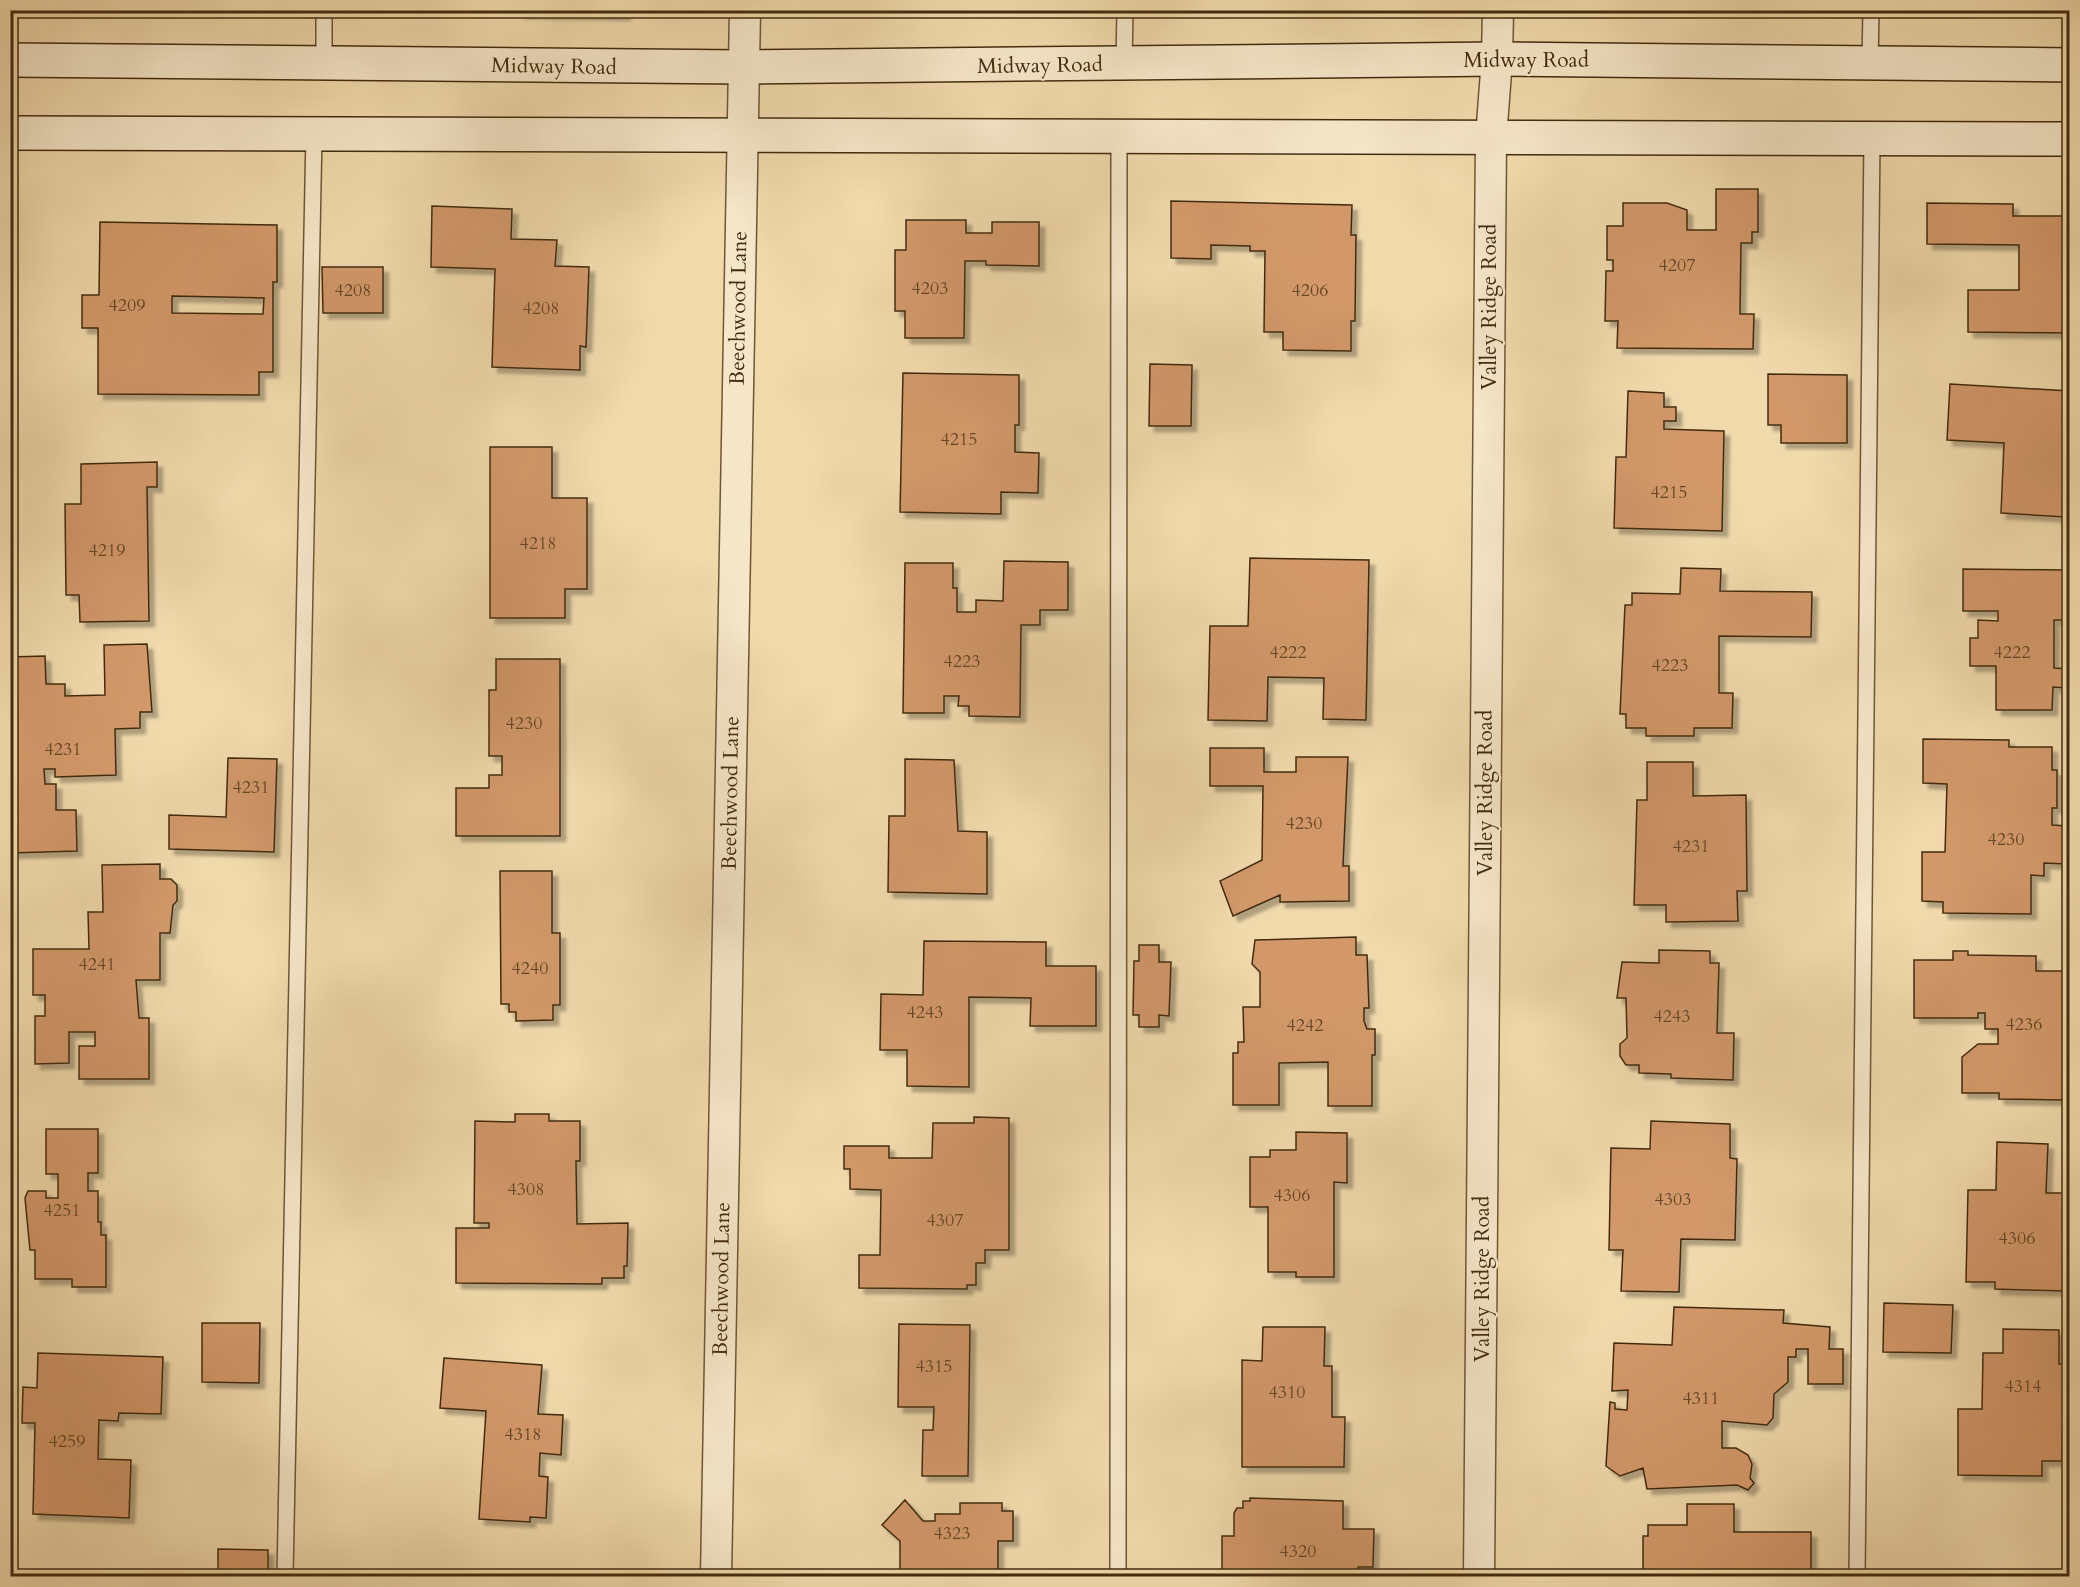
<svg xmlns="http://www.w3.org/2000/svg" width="2080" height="1587" font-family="Cardo,serif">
  <defs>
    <filter id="shadow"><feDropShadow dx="5.5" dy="5.5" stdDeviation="1.5" flood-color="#0004"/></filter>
  </defs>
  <rect width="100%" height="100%" fill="#f0d9ab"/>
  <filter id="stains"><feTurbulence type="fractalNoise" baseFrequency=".00333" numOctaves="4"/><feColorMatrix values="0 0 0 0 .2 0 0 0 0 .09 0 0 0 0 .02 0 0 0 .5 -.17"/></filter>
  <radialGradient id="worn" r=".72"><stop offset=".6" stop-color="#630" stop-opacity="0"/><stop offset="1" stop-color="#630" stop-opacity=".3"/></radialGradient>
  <path fill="#d2986b" stroke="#432c0e" stroke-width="1.5" fill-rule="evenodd" filter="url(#shadow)" d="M520,10h105v5l-105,-2z
    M1716,189h42v43h-6v11h-11l-1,71h14l-1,35 -136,-1 1,-27h-13l1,-50h7v-11h-6v-34h16v-23h44l20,7v20h29z
    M1171,201l181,4 -1,30h5l-1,86h-4v30l-68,-1v-18h-19l1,-81h-15v-5l-39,-1v14l-40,-1z
    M1927,203l86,1v12h57v117l-102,-1v-42h51v-45l-92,-1z
    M432,206l80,3 -1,30 46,1 -2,26 34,1 -3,80 -6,-1v24l-88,-3 3,-98 -64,-2z
    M906,220h60v13h26v-11h47v44l-53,-1v-4h-21l-1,77h-59v-27h-10v-61h11z
    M100,222l177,3v57h-4v90h-14v23l-161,-1v-66h-16v-33h17zM172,296l92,2 -1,16 -91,-1z
    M322,267h61v46h-60z
    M1150,364l42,1 -1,61h-42z
    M903,373l116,2v50h-4v27l24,1 -1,40 -37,-1v22l-101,-2z
    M1768,374l79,1v68h-66v-18h-13z
    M1950,384l120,7v63l-4,63 -65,-4 3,-70 -57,-3z
    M1628,391l36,2v14h12v14h-12v8l60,2 -2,100 -108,-3 2,-71h10z
    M490,447h62v51h35v91h-22v29h-75z
    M157,462v25h-10l2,134 -69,1 -1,-27h-13l-1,-91h16v-40z
    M1250,558l119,2 -3,160 -43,-1 1,-41 -56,-1 -1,44 -59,-1 2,-94h38z
    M1004,561l64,1v48h-28v15h-19l-1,92 -51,-1v-10h-11l1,-10h-15v17h-41l2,-150h48v25h4v24h19v-12l27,1z
    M1681,568l40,1 -1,22 92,1 -1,45 -92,-1v57h14l-1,35h-38v8h-48v-8h-20v-14h-6l5,-109h7v-12l48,1z
    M1963,569l107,1v50h-16v48l15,1 -1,19 -15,-1 -1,23h-56v-44h-26v-28h8v-18l20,1v-10h-35z
    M147,644l5,68h-12v16l-25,1 1,46 -61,2v-8h-11l1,15h11v26h20l1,41 -67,2v-196l35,-1 1,28h19v12l40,-1 -1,-50z
    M496,659h64v177h-104v-48h33v-13h13v-19h-13v-66h7z
    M1923,739l86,1v7h43v23h5v38h-5v17l15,1v38l-23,-1v13l-13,-1v39l-88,-1v-11l-21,-1v-49h23l2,-68 -24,-1z
    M1210,748h54v24h32v-15h52l-5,109h6v35l-69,1v-7l-47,21 -13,-35 42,-21 1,-74h-53z
    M228,758l49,1 -3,93 -105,-3v-34l57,2z
    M905,759l49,1 4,71 29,1v62l-99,-2 1,-76h16z
    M1647,762h46v34l53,-1 1,96h-10l1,30 -72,1v-17h-32l3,-105h10z
    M160,864v15h11l6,6v16l-4,4 -3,28h-10v47h-24l3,38h10v61h-70v-33h16v-14h-26v31l-34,1v-48h10v-21h-12v-46h56l-1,-37h15l-1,-47z
    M500,871h52v62h8v72h-7v15l-37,1v-9h-7v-8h-8z
    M1356,937v18h11l2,53h-5v13l3,8h8v26h-3v51h-44v-44l-49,1v42h-46v-52h5v-11h6l-1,-35h17v-35l-8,-8 3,-24z
    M924,941l122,1v24h50v60h-66l1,-28 -62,-1v90l-62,-1v-36h-27l1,-56 42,1z
    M1139,945h20v17h12l-2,54 -10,-1v12h-20v-12h-6l1,-54h5z
    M1659,950l51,1v12h9l-2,70h17l-1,47 -62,-2v-4l-32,-1v-8h-13l-6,-9v-12l7,-6 -1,-40h-9l5,-36 37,1z
    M1953,951h15v4l68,1v15h29l-2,129 -64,-1v-6h-37v-36l16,-13h20v-15h-13v-16h-7v5h-64v-58h39z
    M515,1114h34v7h31v40h-4l1,63 51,-1 -1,43h-3v12h-22v6l-146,-1v-55h33v-5h-15l1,-102 40,1z
    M974,1117l35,1v132h-24v13h-9v22h-9v4l-108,-1v-33h21l1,-65 -31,-1v-20h-6v-23h45v12h43l1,-35h41z
    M1651,1121l79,3v34l7,1 -2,81 -54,-1 -2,53 -58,-1 2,-41h-14l2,-102 39,1z
    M46,1129h52v44h-10v18h10v31h3v13h5v52h-34v-8h-37v-29h-5l-5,-52 3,-7h18v7h12v-24h-12z
    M1296,1132l51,1v50l-13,-1v95h-38v-5h-28v-65h-18v-50h20v-7h26z
    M1997,1142l51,2 -2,49h21l-2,98 -70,-2v-7h-29l2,-92h28z
    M1884,1303l69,2 -2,48 -68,-1z
    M1674,1307l110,3 -1,13 47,4 -1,22h14v35h-35v-35h-12v8h-8v25l-14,12 -1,24 -6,7 -45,-4v27h14l12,7 4,9 -2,14 4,5 -6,7 -11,-5 -90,4 -4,-21 -23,8 -14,-10 4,-64 5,1v6l12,1 1,-20 -16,1 2,-48 58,2z
    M202,1323h58l-1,60 -57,-1z
    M899,1324l71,1 -2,151h-46l1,-46h10l1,-23h-36z
    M1263,1327h62l-1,39h8v51h13l-1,50h-102v-107l20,1z
    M2003,1329l56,1v34h5l-2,97h-20v15l-84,-1v-66h24l1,-56h20z
    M38,1353l125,4 -2,57 -42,-1 -1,8 -19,-1 -1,39 33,1 -2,58 -96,-4 2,-91h-13l1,-36 14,1z
    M444,1358l98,7 -4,49 25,1 -2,40 -21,-2 -1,23 9,1 -2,41 -16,-1v5l-51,-3 7,-108 -46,-3z
    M1250,1498l93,3v28h31l-1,38h-15v9h-136v-40h12v-23l3,-5h6v-7h7z
    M905,1500l18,21h12v-7h25v-11h42v8h11v30h-15v35h-98v-35l-18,-16z
    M1687,1504h47v28h77v41h-79v3h-89v-40h5v-11h39z
    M218,1549l50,1v26h-50z"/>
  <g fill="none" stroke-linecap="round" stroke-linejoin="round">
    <defs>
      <path id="lane" d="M324,10v54
        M1124,64l1,-54
        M1870,64l1,-54
        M285,1576l29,-1442
        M1118,1576l1,-1439
        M1857,1576l15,-1437"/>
      <path id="street" d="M716,1576l29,-1566
        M1479,1576l12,-1438 6,-79 1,-49"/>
      <path id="secondary" d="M10,60l733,7 754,-8 573,6
        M10,133l2060,6"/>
    </defs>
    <use href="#lane" stroke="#6e5735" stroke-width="18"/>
    <use href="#street" stroke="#6e5735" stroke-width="33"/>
    <use href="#secondary" stroke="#432c0e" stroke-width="36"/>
    <use href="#lane" stroke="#f5e6c8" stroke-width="15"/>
    <use href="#street" stroke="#f5e6c8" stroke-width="30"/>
    <use href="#secondary" stroke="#f5e6c8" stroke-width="33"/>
  </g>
  <g text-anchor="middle" stroke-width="4.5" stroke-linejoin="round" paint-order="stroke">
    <g font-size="18" fill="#674725">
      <text x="1677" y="271">4207</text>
      <text x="930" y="294">4203</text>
      <text x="353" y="296">4208</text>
      <text x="1310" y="296">4206</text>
      <text x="127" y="311">4209</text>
      <text x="541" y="314">4208</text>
      <text x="959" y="445">4215</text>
      <text x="1669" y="498">4215</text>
      <text x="538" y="549">4218</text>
      <text x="107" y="556">4219</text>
      <text x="1288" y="658">4222</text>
      <text x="2012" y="658">4222</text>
      <text x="962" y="667">4223</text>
      <text x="1670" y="671">4223</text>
      <text x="524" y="729">4230</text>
      <text x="63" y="755">4231</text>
      <text x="251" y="793">4231</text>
      <text x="1304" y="829">4230</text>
      <text x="2006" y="845">4230</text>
      <text x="1691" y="852">4231</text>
      <text x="97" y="970">4241</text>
      <text x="530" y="974">4240</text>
      <text x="925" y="1018">4243</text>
      <text x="1672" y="1022">4243</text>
      <text x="2024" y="1030">4236</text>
      <text x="1305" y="1031">4242</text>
      <text x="526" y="1195">4308</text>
      <text x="1292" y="1201">4306</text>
      <text x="1673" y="1205">4303</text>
      <text x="62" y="1216">4251</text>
      <text x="945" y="1226">4307</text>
      <text x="2017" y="1244">4306</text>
      <text x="934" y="1372">4315</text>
      <text x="2023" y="1392">4314</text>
      <text x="1287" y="1398">4310</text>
      <text x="1701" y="1404">4311</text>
      <text x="523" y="1440">4318</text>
      <text x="67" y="1447">4259</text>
      <text x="952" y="1539">4323</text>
      <text x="1298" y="1557">4320</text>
    </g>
    <g font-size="21" fill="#432c0e" stroke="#f5e6c8">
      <text x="1526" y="67">Midway Road</text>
      <text transform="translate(1040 65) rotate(-1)" y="7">Midway Road</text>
      <text transform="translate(554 66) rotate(1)" y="7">Midway Road</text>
      <text transform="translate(1489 307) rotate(-90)" y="7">Valley Ridge Road</text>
      <text transform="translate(738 308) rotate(-89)" y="7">Beechwood Lane</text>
      <text transform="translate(730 793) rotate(-89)" y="7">Beechwood Lane</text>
      <text transform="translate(1485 793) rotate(-90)" y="7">Valley Ridge Road</text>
      <text transform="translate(721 1279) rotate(-89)" y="7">Beechwood Lane</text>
      <text transform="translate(1482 1279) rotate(-90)" y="7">Valley Ridge Road</text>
    </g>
  </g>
  <rect width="2080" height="1587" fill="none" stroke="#f0d9ab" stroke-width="36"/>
  <rect x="12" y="12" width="2056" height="1563" fill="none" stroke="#432c0e" stroke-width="3"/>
  <rect x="18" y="18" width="2044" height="1551" fill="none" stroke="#432c0e" stroke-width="1.5"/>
  <rect width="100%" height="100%" filter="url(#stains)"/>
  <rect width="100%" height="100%" fill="url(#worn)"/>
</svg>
